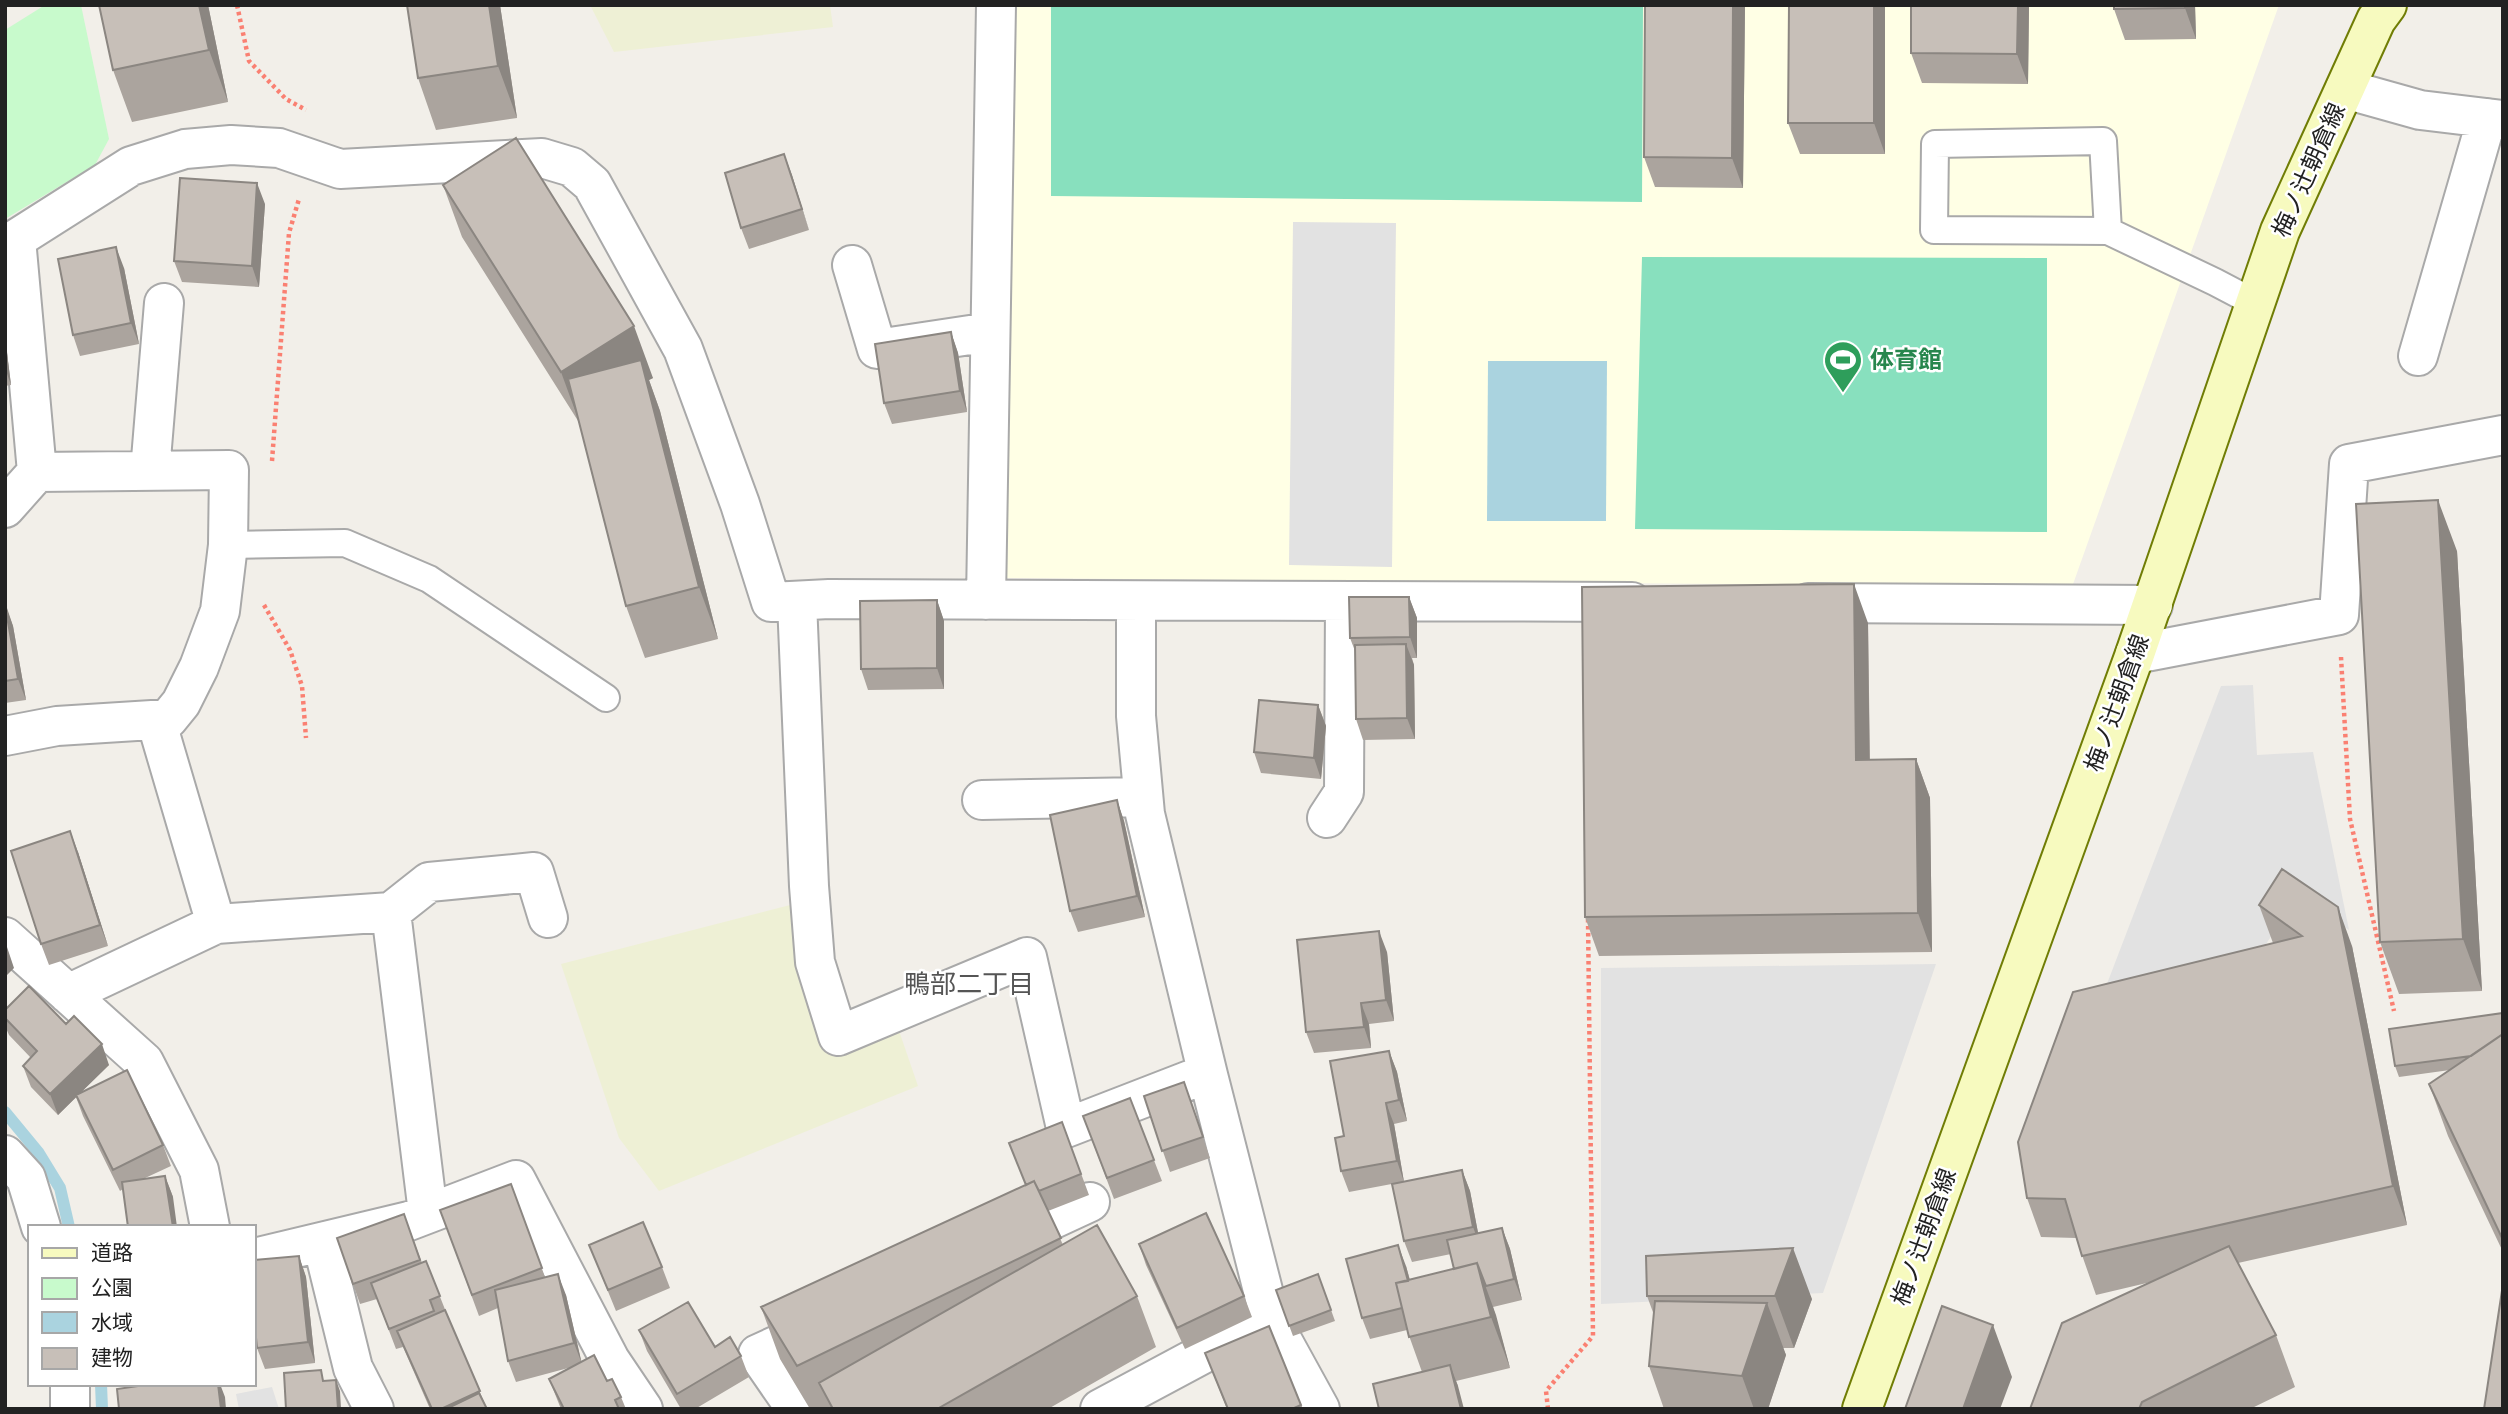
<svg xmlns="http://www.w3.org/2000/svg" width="2508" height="1414" font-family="Inter,'Noto Sans JP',sans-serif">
  <rect width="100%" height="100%" fill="#f2efe9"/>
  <path fill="#ffffe5" d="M1014,5h1265l-207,582 -1065,-9z"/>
  <path fill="#eef0d5" d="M590,5h240l3,22 -219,25z
    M794,904l33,145 69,-27 22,64 -259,105 -40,-53 -58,-174z"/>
  <path fill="#c8facc" d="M45,5h36l28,134 -14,26 -90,54v-189z"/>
  <path fill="#88e0be" d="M1051,5h592l-1,197 -591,-6z
    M1642,257l405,1v274l-412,-3z"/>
  <path fill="#e2e2e2" d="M1293,222l103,1 -4,344 -103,-2z
    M2253,685l4,70 56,-3 36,178 -50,-36 -33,50 29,25 -203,54 129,-337z
    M1936,964l-113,329 -222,11v-336z
    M272,1387l7,22h-40l-3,-15z"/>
  <path fill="#aad3df" d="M1488,361h119l-1,160h-119z"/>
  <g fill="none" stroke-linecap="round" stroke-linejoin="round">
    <path stroke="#aad3df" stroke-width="12" d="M5,1112l33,40 22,36 9,39
      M101,1384l1,25"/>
    <defs>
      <path id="service" d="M2108,231l-5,-90 -168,3 -1,86 174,1 107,51 40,21
        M228,545l117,-2 84,36 177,119"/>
      <path id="minor" d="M2345,89l75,21 83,10
        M16,239l21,233
        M5,246l126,-80 54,-17 46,-4 48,3 61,21 202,-11 30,9 20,17 91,165 57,155 31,98 58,-3 803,3
        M852,265l25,84 113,-17
        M2418,356l69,-238
        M150,471l14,-168
        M5,508l32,-36 192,-2 -1,75 -8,66 -21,56 -18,36 -13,16 -111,7 -52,10
        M986,600l10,-595
        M797,602l12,284 6,76 23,74 189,-79 39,171 124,-48 18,-5 -63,-261 -9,-98v-115
        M1808,603l345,2
        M2135,654l204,-39 10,-151 154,-29
        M156,720l60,204
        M982,800l161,-3
        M1327,818l17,-26 1,-191
        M391,912l38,-30 105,-10 14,46
        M5,937l139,125 55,108 11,57
        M68,994l148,-70 175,-12 37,301
        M1208,1075l62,243 50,91
        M5,1155l21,23 15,49
        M1006,1241l84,-39
        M322,1242l31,126 21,41
        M254,1258l155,-37 107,-41 94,180 33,49
        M70,1384v25
        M796,1409l-38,-55 66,-30
        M1100,1409l170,-91"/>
      <path id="secondary" d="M1862,1409l273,-755 145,-423 96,-211 11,-15"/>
    </defs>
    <use href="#service" stroke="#a9a9a9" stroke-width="30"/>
    <use href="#minor" stroke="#a9a9a9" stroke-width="42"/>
    <use href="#secondary" stroke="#707d05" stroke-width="42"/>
    <path stroke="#fa8072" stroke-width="4.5" stroke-dasharray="3.5 3.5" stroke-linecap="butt" d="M237,5l12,56 37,38 20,11
      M272,461l17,-228 10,-34
      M264,605l26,45 12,36 4,52
      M2341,657l9,162 44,192
      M1548,1409l-2,-18 47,-55 -5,-418"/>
    <use href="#service" stroke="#fff" stroke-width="26"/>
    <use href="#minor" stroke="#fff" stroke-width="38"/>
    <use href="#secondary" stroke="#f7fabf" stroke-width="38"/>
  </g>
  <path fill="#aba49e" d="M208,5l20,97 -96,20 -19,-52z
    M407,5h93l17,113 -81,12 -18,-52z
    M1745,5l-2,183 -88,-1 -11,-30z
    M1789,5h96v149h-85l-12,-31z
    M1911,5h118l-1,79 -106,-1 -11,-30z
    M2195,5l1,34 -71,1 -11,-31z
    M784,154l25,76 -60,19 -8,-21z
    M443,185l210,193 -4,2 11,31 58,228 -73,19 -19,-52 -46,-182 -118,-187z
    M265,204l-6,83 -77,-5 -8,-21z
    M124,268l15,76 -59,12 -7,-21z
    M951,332l7,21 9,59 -75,12 -8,-21z
    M5,337l6,48 -6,1z
    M2457,551l25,440 -83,3 -19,-52z
    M1409,597l8,21v40h-5l2,7 1,74 -52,1 -7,-21 -1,-68 -5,-13z
    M937,600l7,21v68l-76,1 -7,-21z
    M5,605l8,21 13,74 -21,3z
    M1868,623l2,137 46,-1 14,39 2,154 -333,4 -14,-39z
    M1318,705l8,21 -5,53 -60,-6 -7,-21z
    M1117,800l7,21 21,96 -67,15 -8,-21z
    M78,852l30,94 -59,19 -8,-21z
    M2259,905l93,41 55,279 -169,38 38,72 19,52 -45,22h-220l121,-127 -55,13 -20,-57 -35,-1 -14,-39 246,-255z
    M1387,952l7,69 -25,3 2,24 -57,5 -8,-21z
    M5,1010l61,14 43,41 -29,28 83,52 8,21 -28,13 22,-3 8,21 -50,-8 -3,2 -37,-75 -7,-19 -18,18 -27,-28 -8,-21 8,-8 -22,-23 -4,-9z
    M2503,1013v239l-55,-116 -19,-52 21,-14 -51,7 -4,-11z
    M1389,1051l8,21 10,49 -13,3 10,58 58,-12 8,21 8,42 24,-5 8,21 12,51 -29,7 17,61 -54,13 2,5 -36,-14 -15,-42 -37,9 -8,-21 44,-52 4,14 44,-11 -3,-15 -39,8 -8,-21 -7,-58 -48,9 -8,-21 3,-35z
    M1184,1082l26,76 -40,14 -26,-76z
    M1130,1098l32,83 -48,18 -31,-83z
    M1062,1122l27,73 -41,16 15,34 74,51 19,51 -108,62h-238l-30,-50 -19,-52 264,-122z
    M511,1184l34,93 21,18 15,66 26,20 14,16 5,12h-65l-12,-30 23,-12 -56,15 -8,-21 -10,-53 -19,8 -39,-106z
    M404,1214l18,49 4,-2 20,51 41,97h-57l-27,-62 -7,2 -19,-50 -17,5 -23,-66z
    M1139,1244l105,52 8,21 -67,32 -39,-84z
    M589,1245l73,22 8,21 -54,23z
    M299,1256l7,21 9,86 -50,6 -8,-21z
    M1646,1256l166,43 -18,49h-11l3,7 -18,54h-104l-15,-43 5,-51 -7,-19z
    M1318,1274l17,47 -42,15 -17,-46z
    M1269,1326l34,83h-76l-22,-56z
    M639,1330l76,17 26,9 8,21 -54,32h-14l-34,-58z"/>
  <path fill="#8b8681" d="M199,5h9l20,97 -19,-52z
    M489,5h11l17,113 -19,-52z
    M1733,5h12l-2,183 -11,-30z
    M1874,5h11v149l-11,-31z
    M2018,5h11l-1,79 -11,-30z
    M2185,5h10l1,34 -11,-31z
    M784,154l8,21 17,55 -7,-21z
    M257,183l8,21 -6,83 -7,-21z
    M116,247l8,21 15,76 -8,-21z
    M634,326l19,52 -4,2 11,31 58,228 -19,-52 -119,-163 -19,-52z
    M951,332l7,21 9,59 -7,-21z
    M5,337l6,48 -6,-17z
    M2438,500l19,51 25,440 -19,-52z
    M1854,584l14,39 2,176 -14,-39z
    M1409,597l8,21v40l-7,-21z
    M937,600l7,21v68l-7,-21z
    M6,605l7,21 13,74 -8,-21z
    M1406,644l8,21 1,74 -8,-21z
    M1318,705l8,21 -5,53 -7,-21z
    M1916,759l14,39 2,154 -14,-39z
    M1117,800l7,21 21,96 -8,-21z
    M70,831l8,21 30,94 -8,-21z
    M2338,907l14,39 55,279 -14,-39z
    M1379,931l8,21 7,69 -8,-21z
    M7,947l7,21 -9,9v-29z
    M1361,1003l8,21 2,24 -7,-21z
    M102,1044l7,21 -51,50 -8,-21z
    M1389,1051l8,21 10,49 -8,-21z
    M1386,1103l8,21 10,58 -7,-21z
    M1462,1170l8,21 11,57 -8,-21z
    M165,1176l8,21 4,30h-4z
    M1502,1228l8,21 12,51 -8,-21z
    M1398,1245l8,21 16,60 -8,-21z
    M1793,1248l19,51 -18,49 -19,-52z
    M299,1256l7,21 9,86 -7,-21z
    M1477,1263l19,52 14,53 -19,-51z
    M558,1274l8,21 16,69 -8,-21z
    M1767,1303l19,52 -18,54h-14l-12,-33z
    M1993,1325l19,52 -12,32h-37z
    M1450,1365l8,21 6,23h-3z
    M336,1380l4,11 1,18h-3z
    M218,1384h2l5,13 1,12h-5z"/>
  <path fill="#c7bfb8" stroke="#8b8681" stroke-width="2" d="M99,5h100l10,45 -96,20z
    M407,5h82l9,61 -80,12z
    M1645,5h88l-1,153 -88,-1z
    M1789,5h85v118h-86z
    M1911,5h107l-1,49 -106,-1z
    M2114,5h71v3l-71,1z
    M516,138l118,188 -73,46 -118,-187z
    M784,154l18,55 -61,19 -16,-55z
    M180,178l77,5 -5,83 -78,-5z
    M116,247l15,76 -58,12 -15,-76z
    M951,332l9,59 -76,12 -9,-59z
    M641,360l58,227 -73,19 -58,-227z
    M2438,500l25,439 -83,3 -24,-438z
    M1854,584l2,176 60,-1 2,154 -333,4 -3,-330z
    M1349,597h60l1,40 -60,1z
    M937,600v68l-76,1 -1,-68z
    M5,605l13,74 -13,2z
    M1406,644l1,74 -51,1 -1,-74z
    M1259,700l59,5 -4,53 -60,-6z
    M1117,800l20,96 -67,15 -20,-96z
    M70,831l30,94 -59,19 -30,-93z
    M2282,869l56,38 55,279 -311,70 -17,-57 -38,-1 -9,-56 55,-150 229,-56 -43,-31z
    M1379,931l7,69 -25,3 3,24 -58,5 -9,-92z
    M29,986l37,38 8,-8 28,28 -52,50 -27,-28 14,-15 -32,-33v-8z
    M2503,1013v21l-32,22 -76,10 -6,-37z
    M2503,1034v206l-74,-156z
    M1389,1051l10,49 -13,3 11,58 -56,10 -6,-33 9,-2 -14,-75z
    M127,1070l36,75 -50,25 -37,-75z
    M1184,1082l19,55 -41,14 -18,-55z
    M1130,1098l24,62 -47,18 -24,-62z
    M1062,1122l19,52 -42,17 -5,-10 -8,4 -17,-42z
    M1462,1170l11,57 -69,14 -12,-57z
    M165,1176l8,51h-45l-6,-45z
    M1034,1181l27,57 -264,128 -36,-59z
    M511,1184l31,84 -70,27 -32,-85z
    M1206,1213l38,83 -67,32 -38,-84z
    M404,1214l16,46 -67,24 -16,-46z
    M643,1222l19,45 -54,23 -19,-45z
    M1097,1225l40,71 -200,113h-104l-14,-26z
    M1502,1228l12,51 -28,7 -9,-23 -23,6 -7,-29z
    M1398,1245l10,36 -12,2 6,25 -40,10 -16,-59z
    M2229,1246l47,89 -134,67 -3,7h-109l32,-86z
    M1793,1248l-18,48h-128l-1,-40z
    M299,1256l9,86 -51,6 -3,-31v-57z
    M426,1261l14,35 -10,4 4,11 -45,18 -18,-46z
    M1477,1263l14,54 -82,20 -13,-54z
    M558,1274l16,69 -66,18 -13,-71z
    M1318,1274l13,36 -42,16 -13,-36z
    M2503,1284v125h-19z
    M1655,1301l112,2 -25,73 -93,-10z
    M688,1302l27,45 15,-10 11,19 -64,38 -38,-64z
    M1942,1306l51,19 -30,84h-58z
    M445,1310l35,81 -39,18h-9l-35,-78z
    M1269,1326l32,79 -9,4h-64l-23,-56z
    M594,1355l13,26 5,-2 9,18 -6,3 4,9h-55l-15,-30z
    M1450,1365l11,44h-82l-6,-25z
    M321,1370l2,11 13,-1 2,29h-52l-2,-36z
    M152,1384h66l3,25h-102l-2,-20z
    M479,1393l8,16h-41z"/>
  <defs>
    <symbol id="stadium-pin" viewBox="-11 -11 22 30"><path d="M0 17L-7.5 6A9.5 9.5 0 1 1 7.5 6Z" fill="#2e9e5b" stroke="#fff"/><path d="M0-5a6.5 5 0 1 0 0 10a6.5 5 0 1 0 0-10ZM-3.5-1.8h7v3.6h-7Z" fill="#fff"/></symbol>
  </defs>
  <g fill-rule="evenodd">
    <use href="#stadium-pin" x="1821" y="338" width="44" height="60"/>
  </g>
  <g text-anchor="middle" stroke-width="5" stroke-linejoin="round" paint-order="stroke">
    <g font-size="24" fill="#222" stroke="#fff">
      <text transform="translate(2309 170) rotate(-66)" y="8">梅ノ辻朝倉線</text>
      <text transform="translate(2117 703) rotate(-70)" y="8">梅ノ辻朝倉線</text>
      <text transform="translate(1924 1237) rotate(-70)" y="8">梅ノ辻朝倉線</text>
    </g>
    <g font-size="24" font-weight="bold" fill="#27864d" stroke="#fff" text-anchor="start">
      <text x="1870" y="368">体育館</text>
    </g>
    <g font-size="26" fill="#555" stroke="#fff">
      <text x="969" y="993">鴨部二丁目</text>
    </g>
  </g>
  <rect width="2508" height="1414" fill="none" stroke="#222222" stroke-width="14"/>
  <rect x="28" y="1225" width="228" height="161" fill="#ffffff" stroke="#a7a7a7" stroke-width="2"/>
  <rect x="42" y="1248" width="35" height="10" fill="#f7fabf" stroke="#a7a7a7" stroke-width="2"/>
  <text x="91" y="1260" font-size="21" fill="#222222">道路</text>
  <rect x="42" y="1278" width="35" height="21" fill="#c8facc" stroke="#a7a7a7" stroke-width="2"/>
  <text x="91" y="1295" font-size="21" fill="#222222">公園</text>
  <rect x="42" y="1312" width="35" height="21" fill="#aad3df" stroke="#a7a7a7" stroke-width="2"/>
  <text x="91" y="1330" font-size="21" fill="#222222">水域</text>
  <rect x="42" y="1348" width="35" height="21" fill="#c7bfb8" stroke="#a7a7a7" stroke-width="2"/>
  <text x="91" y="1365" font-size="21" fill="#222222">建物</text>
</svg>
